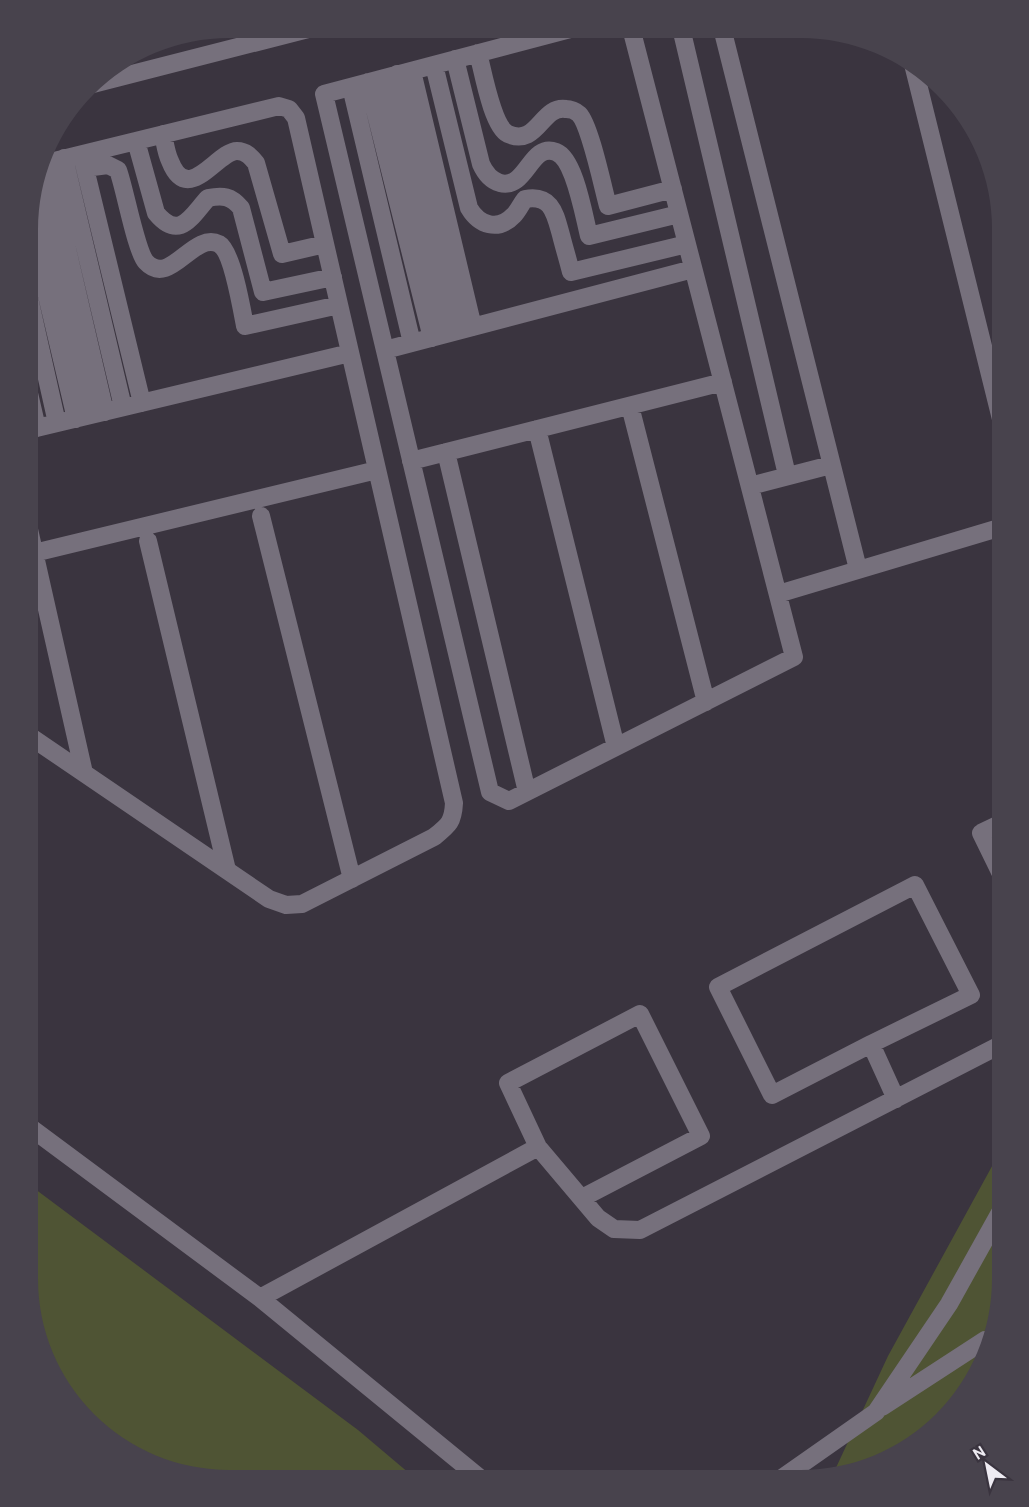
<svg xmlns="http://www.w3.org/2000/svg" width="1029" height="1507" font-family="Overpass,sans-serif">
  <rect width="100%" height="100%" fill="#3a343f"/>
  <path fill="#4f5434" d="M1002,1148v144l-34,99 -79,68 -55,13 54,-116z
    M27,1183l331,247 58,49 -214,-1 -96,-39 -58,-72 -21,-88z"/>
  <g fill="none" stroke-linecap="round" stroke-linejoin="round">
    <path stroke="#76707c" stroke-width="18" d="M574,28l-250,66 166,698 19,9 285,-144 -163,-629
      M681,28l106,447
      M722,28l136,541
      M478,53c5,18 14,73 30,81 30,13 33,-29 58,-25 4,0 10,2 13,5 11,11 24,74 29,92l65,-17
      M455,59l26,105c4,9 9,16 19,19 27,7 30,-41 56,-31 19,7 28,65 33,84l90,-22
      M913,64l89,359
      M434,65l35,143c10,17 29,24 45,7 4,-4 7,-11 11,-16 27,-5 30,15 36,36 3,12 7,25 10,37l116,-28
      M412,71l61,256
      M397,74l62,256
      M384,78l62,256
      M368,82l64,256
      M89,85l227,-58
      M351,87l61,256
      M163,134c2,9 3,19 7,27 18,46 47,-10 67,-10 9,0 14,6 19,12l26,91 43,-10
      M136,141l20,72c24,29 36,2 52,-15 15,-3 23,-2 33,10l22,84 70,-15
      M82,156l60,247
      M64,158l59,249
      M47,163l58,249
      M85,168l23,-3 10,5c7,19 18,81 28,92 24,26 47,-31 73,-18 13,7 23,66 26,82l94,-21
      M36,181l54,234
      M29,219l47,200
      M29,298l28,125
      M385,350l308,-81
      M28,389l9,39
      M630,406l76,296
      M537,429l79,318
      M28,430l322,-77
      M446,452l81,340
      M411,461l312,-79
      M750,486l81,-21
      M261,516l91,363
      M28,525l56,248
      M148,541l79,329
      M34,553l343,-83
      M778,594l224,-67
      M28,735l241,164 17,6 16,-1 132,-67c15,-12 19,-15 20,-34l-158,-685 -7,-9 -10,-3 -237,58
      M1002,876l-21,-43 21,-10
      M871,1044l-99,51 -54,-108 197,-102 56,110 -100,49 25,55
      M27,1125l233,173 221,181
      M538,1147l-30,-64 132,-69 61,122 -119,62
      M260,1298l278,-151 60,71 16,11 26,1 362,-186
      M882,1407l103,-67
      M779,1480l97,-68 73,-108 53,-95"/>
  </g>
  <path d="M0 0H1029V1507H0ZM229 38H801A191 191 0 0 1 992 229V1279A191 191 0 0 1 801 1470H229A191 191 0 0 1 38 1279V229A191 191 0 0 1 229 38Z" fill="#48434d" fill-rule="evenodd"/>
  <g transform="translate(987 1465) rotate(328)" stroke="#3a343f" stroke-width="4.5" paint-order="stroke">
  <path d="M0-4.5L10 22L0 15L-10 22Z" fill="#eeebf2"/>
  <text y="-9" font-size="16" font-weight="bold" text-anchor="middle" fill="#eeebf2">N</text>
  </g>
</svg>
